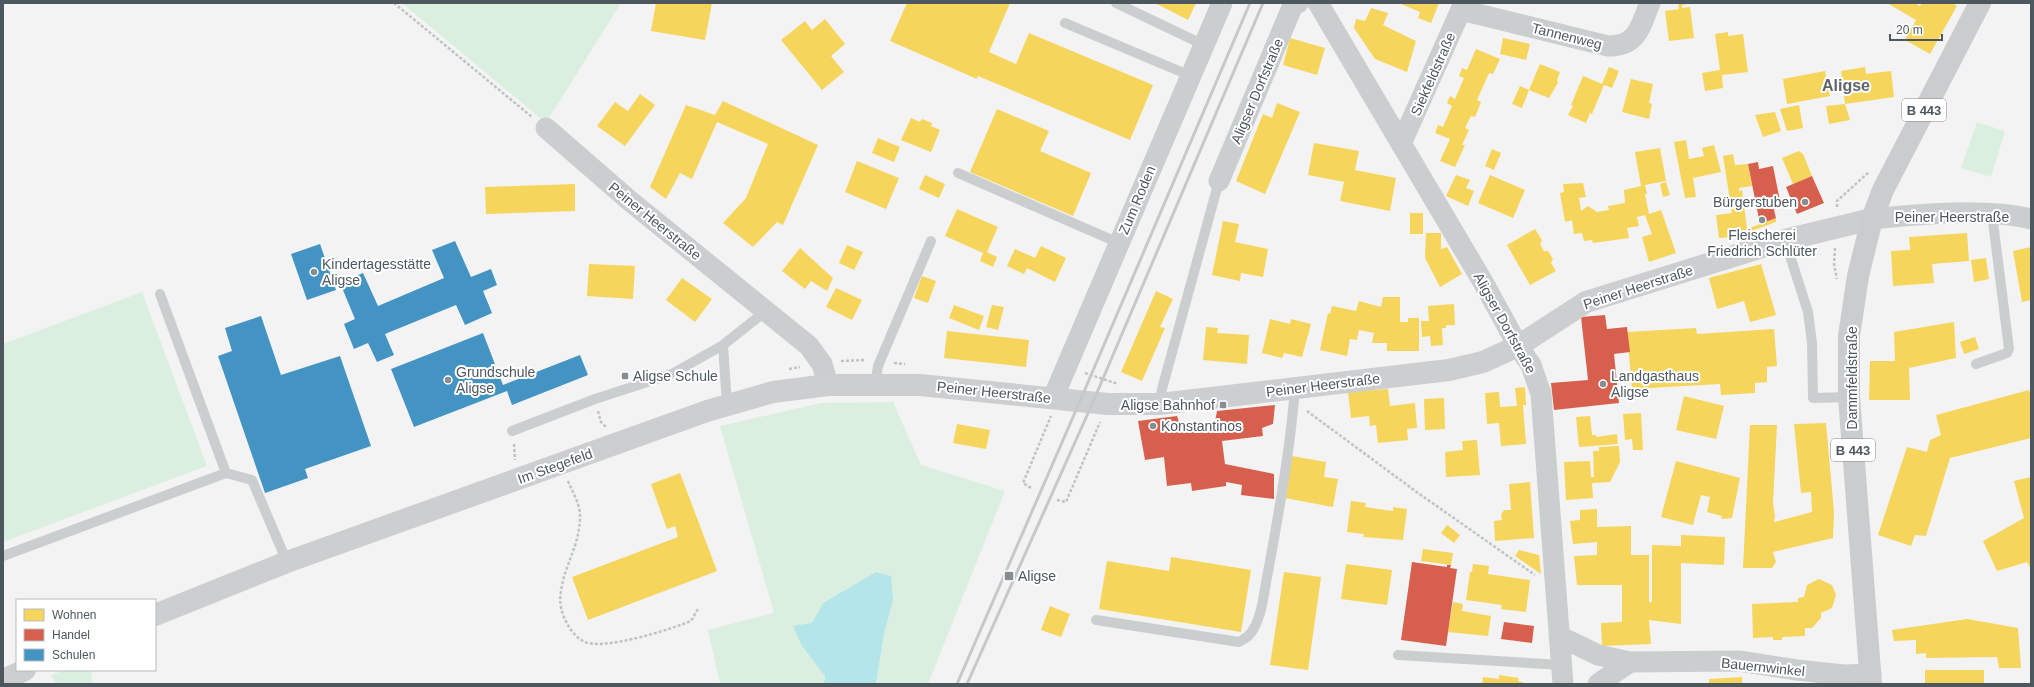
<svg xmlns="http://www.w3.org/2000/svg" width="2034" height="687" font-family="Helvetica,sans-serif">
  <rect width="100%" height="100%" fill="#f4f3f3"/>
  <path fill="#dbefe0" d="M402,3h219l-75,120z
    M1977,122l28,9 -14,46 -30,-9z
    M142,292l65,174 -204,76v-198z
    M893,402l28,63 84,26 -77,193h-52l8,-50 9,-34 -2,-24 -15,-4 -53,31 -11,20 -10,23 23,30 -1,8h-104l-12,-54 66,-17 -54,-187 101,-23z
    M65,670h26l1,14h-36l-5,-9z"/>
  <path fill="#b4e5e8" d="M876,572l15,4 2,24 -9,34 -8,50h-52l1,-8 -23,-30 -9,-20 19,-3 11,-20z"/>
  <path fill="#f6d55c" d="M656,3h56l-7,37 -54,-9z
    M907,3h103l-21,49 27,12 13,-31 124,52 -23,55 -152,-64 -1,3 -87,-38z
    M1155,3h41l-8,17z
    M1399,3h40l-8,20 -13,-5 2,-6z
    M1678,3h14l-10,2v3l8,-1 4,31 -25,3 -4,-30 14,-2z
    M1887,3h28l5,3 2,-3h30l5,3 -27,48 -25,-14 11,-20z
    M1371,8l17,5 -5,12 33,16 -9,31 -32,-13 -21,-31 2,-9 9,2z
    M825,19l20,25 -14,12 13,16 -22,18 -41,-50 24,-19 7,9z
    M1728,32v4l15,-2 5,38 -26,3 1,13 -18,3 -3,-18 18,-3 -5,-36z
    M1290,38l35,10 -8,27 -34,-10z
    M1503,38l27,6 -4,16 -26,-6z
    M1476,49l24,10 -7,15 -4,-1 -12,27 4,2 -6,15 -4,-1 -6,12 4,2 -7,15h3l-10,22 -15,-6 10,-22 -15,-6 3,-8 5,2 9,-21 -5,-3 3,-7 5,3 9,-21 -5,-2 3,-8 5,2z
    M1540,64l20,8 -3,8 1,3 -9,15 -20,-8z
    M1609,67l10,4 -7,17 -8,-3 -12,29 -2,-1 -4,10 -18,-8 5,-9 -2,-1 12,-29 19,8z
    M1865,67l1,7 25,-3 3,26 -49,7 -4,-33z
    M1825,71l5,25 -43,8 -4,-25z
    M1631,79l22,5 -4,19 3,1 -3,15 -27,-7z
    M1520,86l9,4 -7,18 -10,-4z
    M640,94l15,11 -30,41 -28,-20 18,-24 13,9z
    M723,101l95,44 -35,80 -6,-3 -24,25 -30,-24 23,-25 22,-54 -51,-22 -25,57 -12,-6 -14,26 -16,-12 36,-82 29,10z
    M1277,103l23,9 -35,82 -29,-13 27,-67 9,4z
    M1845,104l5,16 -21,4 -3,-18z
    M1799,105l4,23 -16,3 -7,-22z
    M997,109l52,22 -9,20 51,22 -18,43 -103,-44z
    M1775,112l6,19 -18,6 -8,-22z
    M911,118l9,4 2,-3 10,4 -1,3 9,4 -9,22 -30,-12z
    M878,138l22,9 -6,15 -22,-9z
    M1686,140l3,19 15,-3 -2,-8 12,-3 7,27 -28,6 3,19 -11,1 -11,-56z
    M1314,143l45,8 -4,19 41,8 -6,33 -50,-10 4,-19 -36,-7z
    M1660,148l6,33 -21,4 2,9h-2l4,20 12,-4 15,43 -27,9 -7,-25 10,-3 -7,-19 -8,2 2,9 -12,2 2,10 -36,5 -1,-3 -8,1 -2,-8 -8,1 -2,-14 -7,2 -5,-29 4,-1 -1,-8 20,-1 3,14 -7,1 2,13 7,-5 9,6 12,-2 -1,-4 17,-3 -1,-13 17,-4 -6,-34z
    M1492,149l9,4 -7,17 -9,-4z
    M1799,151l4,3 9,22 -19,8 -11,-26z
    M1733,154l2,11 13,-1 4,22 -13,2v3l3,-1 5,39 29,-11v4l-41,15 -16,1 -3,-23 16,-2 -9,-57z
    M857,161l42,17 -13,31 -41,-17z
    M925,175l20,9 -6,14 -20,-9z
    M1456,175l14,5 -4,8 8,3 -6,15 -22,-10z
    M1490,175l35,15 -12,28 -35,-15z
    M1666,182l4,13 -7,2 -3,-13z
    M575,184v27l-89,3 -1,-27z
    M957,209l41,18 -11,25 10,5 -4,10 -13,-6 3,-8 -38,-17z
    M1410,213h13v21h-13z
    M1223,221l16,3 -4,18 33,7 -5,28 -22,-4 -1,8 -28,-6z
    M1535,229l7,11 -2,4 4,7h4l5,8 -2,4 5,8 -26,14 -23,-40z
    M1426,233h15v16l6,-2 15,27 -22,13 -15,-29z
    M1967,233l2,28 -37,3 2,19 -41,3 -2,-35 19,-1 -1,-13z
    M847,245l16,7 -9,18 -15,-7z
    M1041,246l25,12 -11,24 -28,-14 -3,6 -17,-8 8,-17 20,9z
    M2031,247v53l-9,2 -9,-51z
    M800,248l33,30 -6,13 -16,-10 -6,8 -23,-18z
    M1986,258l3,21 -15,3 -3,-22z
    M589,264l46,2 -2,33 -46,-3z
    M1761,264l15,51 -26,7 -6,-21 -27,8 -8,-31z
    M922,276l14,5 -8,22 -14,-5z
    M682,278l30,21 -17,23 -29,-22z
    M836,288l26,12 -10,20 -26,-13z
    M1156,291l17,8 -13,28 5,1 -23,53 -21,-9z
    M1383,297h17v25h8v-4h11v33h-32v-8h-15l2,-10 -15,-3 -2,10 -7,-1 -3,17 -27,-6 8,-37 2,1 2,-8 24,5 3,-10 22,6z
    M1454,304l1,21h-9v3h-4l1,17 -12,1 -1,-10 -8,1 -1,-16h8l-1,-15z
    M954,305l30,11 -5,14 -30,-12z
    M992,305l12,2 -6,23 -12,-3z
    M1270,319l20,5 1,-5 20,5 -9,33 -18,-4 -2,5 -20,-5z
    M1954,322l2,36 -47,10 1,32h-41l1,-39h25l-1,-29z
    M1206,327l12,1 -1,5 32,2 -2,29 -44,-4z
    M1696,328l1,6 77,-5 3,37 -10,1v15l-12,1v10l-34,2 -1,-11 -88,5 -5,-57z
    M947,331l82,9 -3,27 -82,-9z
    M1975,337l4,12 -15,5 -4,-12z
    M1525,387l1,18h-3l3,39 -25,2 -2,-23 -12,1 -2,-31 14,-1 1,15 17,-1 -2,-18z
    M1388,389l2,17 25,-3 2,25 -10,1 1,11 -30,3 -2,-18 -6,1 -1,-10 -18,2 -3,-26z
    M2029,390l2,7v41l-81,20 -24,78 -11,-1 -4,11 -33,-11 29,-88 20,5 3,-12 11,-5 -5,-20z
    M1684,396l40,10 -8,33 -40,-9z
    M1444,398l1,31 -20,1 -1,-31z
    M1641,413l2,37h-10l-1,-11 -7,1 -2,-26z
    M1590,416l2,19h4v2l21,-3 1,10 -39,3 -3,-30z
    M1826,423l8,89 -1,26 -60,14 3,10 -4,6h-29l7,-143h27l-4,78 2,13 -1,6 38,-10 -1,-20 -10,1 -7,-69z
    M957,424l33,6 -4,19 -33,-6z
    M1477,440l3,35 -34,2 -1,-25 18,-2 -1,-9z
    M1619,446l1,16 -10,20 -18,1 1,15 -27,2 -2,-38 26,-1 1,16h3l-1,-26h6v-4z
    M1292,456l34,6 -2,15 14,2 -5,28 -48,-9z
    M1676,461l64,17 -8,40 -11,1 1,-3 -15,-4 3,-15 -9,-2 -8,30 -32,-8z
    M680,473l37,98 -129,49 -16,-43 106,-40 -3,-11 -8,3 -16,-45z
    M2031,477v92l-4,-7 -30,9 -14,-30 41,-23 -10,-37z
    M1530,482l4,56 -39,3 -1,-20 8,-1 -1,-5 3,-5h7l-2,-26z
    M1351,501l15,2 -1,4 28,4v-4l14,2 -4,31 -40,-3 1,-3 -17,-2z
    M1597,509v18l34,-1v29h18v47h3v-57l29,1v-11l44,2 -1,28 -43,-2v61l-32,-4 2,24 -49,2 -1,-23 21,-1v-37h-45l-3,-29 23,-1v-13l-24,2 -3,-23 10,-1v-10z
    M1447,525l13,10 -6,8 -13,-10z
    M1423,549l30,4 -2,12 -30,-4z
    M1519,550l20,5 2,19 -26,-18z
    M1171,557l80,13 -10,62 -142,-23 8,-48 62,10z
    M1346,564l46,6 -5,35 -46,-6z
    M1473,564l16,2 -1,8 42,6 -4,32 -25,-3 1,-4 -36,-5 4,-28h2z
    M1284,572l37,5 -13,93 -38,-5z
    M1819,579l13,6 4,10 -4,13 -11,5v5l-9,10h-7v8l-23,1v3h-9v-3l-20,1 -1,-34 46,-2v-4l6,-1 3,-12z
    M1453,602l10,2 -1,7 29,5 -3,20 -40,-4z
    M1050,606l20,8 -9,23 -20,-7z
    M1967,619l51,9 3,40h-22l-2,-11 -71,1v-5l-10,1v-14l-22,1 -2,-11z
    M1925,670h59v14h-59z
    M1499,675l20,3 -1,3 10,3h-46l1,-7 16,2z
    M1742,677v7h-33v-5z"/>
  <path fill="#d6604d" d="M1758,162l1,7 14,-3 7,35 -8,1 4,16 -16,6 -12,-60z
    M1812,176l12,27 -27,11 -11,-27z
    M1605,315l2,14 20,-2 3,25 -16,2 5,49 -65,7 -3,-27 37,-3 -7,-63z
    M1275,405l-2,19 -11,4 1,8 -41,5 3,23 49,10v25l-33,-4 1,-10 -16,-3v4l-34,5 -1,-8 -24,3 -3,-29 -19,3 -7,-39 39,-5 4,11 34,-5 2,-11z
    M1412,562l35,5v-2h4l-1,3 7,1 -11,77 -45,-6z
    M1504,622l30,4 -2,17 -31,-4z"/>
  <path fill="#4393c3" d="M455,241l16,36 20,-8 6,16 -14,6 9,22 -27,12 -9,-20 -71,29 9,21 -17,7 -9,-19 -14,6 -10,-25 11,-5 -15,-36 23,-10 15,33 66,-28 -12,-28z
    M320,244l16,46 -29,10 -16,-46z
    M261,316l20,59 59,-19 31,90 -66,23 3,9 -43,15 -47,-137 14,-5 -7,-23z
    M483,333l20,52 77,-30 8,20 -76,30 -5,-14 -93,36 -23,-58z"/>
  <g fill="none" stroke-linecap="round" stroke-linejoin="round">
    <path stroke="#bcc5c1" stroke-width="2.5" stroke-dasharray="3 2" stroke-linecap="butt" d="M394,3l138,114
      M1837,207v-6l32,-29
      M1835,248l-1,16 3,15
      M841,361l24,-1
      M894,363l11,1
      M789,369l11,-2
      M1085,373l33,11
      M598,411l3,11 5,5
      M1307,411l111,82 117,82
      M514,444l1,16
      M568,481c4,10 12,23 12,34 0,31 -15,48 -19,76 -2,11 0,22 6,32 3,7 9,14 16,18 17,11 89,-12 108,-20l7,-12
      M1031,488l-8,-5 28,-67
      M1057,500l9,2 34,-80"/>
    <path stroke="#cbcecf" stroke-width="10" d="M1116,3l88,42
      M1065,23l126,53
      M958,173l161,70
      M1785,240l23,72 4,31 1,55 36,-1
      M160,294l66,179 26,7 35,82
      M723,345l4,60
      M1976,364l31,-11 2,-4 -17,-135
      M875,385l3,-19 53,-125
      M1160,404l2,-15 57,-208
      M512,431l83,-32 77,-25 51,-29 43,-34
      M3,556l223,-83
      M1096,620l143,22c7,-4 12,-7 15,-14 9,-16 10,-38 14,-56 11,-60 22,-122 27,-183
      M1398,655l163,10"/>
    <path stroke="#cbcecf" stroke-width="21" d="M1318,3l165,279 35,64 13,19 10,29 22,290
      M1461,10l147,36c30,0 32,-19 42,-43
      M546,128l84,73 179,145 13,18 6,21
      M1401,144l63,-141
      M1219,181l74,-176 5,-2
      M1872,219c47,-5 114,-11 159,0
      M1053,398l169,-395
      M1559,636l39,19 32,7 109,-1 58,9 47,5 27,-1
      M1598,684l32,-22"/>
    <path stroke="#ccced0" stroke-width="22" d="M155,615l132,-53 420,-151 66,-19 55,-7h92l188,19h52l289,-34 34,-8 35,-16 68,-44 199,-62 87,-21
      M3,680l22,-10"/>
    <path stroke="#caccce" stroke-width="22" d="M1871,684l-22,-287v-61l9,-60 14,-57 11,-29 97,-187"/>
    <path stroke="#c7c8ca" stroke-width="3" d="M957,684l123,-283 170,-398
      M967,684l126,-282 170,-399"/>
  </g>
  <g fill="#878e92" stroke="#fff" stroke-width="1.5">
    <circle cx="1805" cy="202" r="4"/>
    <circle cx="1762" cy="220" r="4"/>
    <circle cx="314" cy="272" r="4"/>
    <rect x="621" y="372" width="8" height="8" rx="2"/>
    <circle cx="448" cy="380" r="4"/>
    <circle cx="1603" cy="384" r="4"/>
    <rect x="1219" y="401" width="8" height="8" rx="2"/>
    <circle cx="1153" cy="426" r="4"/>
    <rect x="1004" y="571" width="10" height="10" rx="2"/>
  </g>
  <g text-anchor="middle" stroke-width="4" stroke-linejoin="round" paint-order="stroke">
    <g fill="#fff" stroke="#828a8e" stroke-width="1">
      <rect x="1902" y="99" width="44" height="22" rx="3"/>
      <rect x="1831" y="439" width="44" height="22" rx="3"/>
    </g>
    <g font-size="13" font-weight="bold" fill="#4c585e">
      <text x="1924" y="115">B 443</text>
      <text x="1853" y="455">B 443</text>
    </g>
    <g font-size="14" fill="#4c585e" stroke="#fff">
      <text transform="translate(1567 36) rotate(14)" y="5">Tannenweg</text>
      <text transform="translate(1433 74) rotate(-66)" y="5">Siekfeldstraße</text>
      <text transform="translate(1257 91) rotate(-67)" y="5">Aligser Dorfstraße</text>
      <text transform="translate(1137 200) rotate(-67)" y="5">Zum Roden</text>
      <text x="1952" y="222">Peiner Heerstraße</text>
      <text transform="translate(655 221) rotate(39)" y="5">Peiner Heerstraße</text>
      <text transform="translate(1638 287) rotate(-18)" y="5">Peiner Heerstraße</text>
      <text transform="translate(1505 323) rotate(61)" y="5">Aligser Dorfstraße</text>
      <text transform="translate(1852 378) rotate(-90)" y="5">Dammfeldstraße</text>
      <text transform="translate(1323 385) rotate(-7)" y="5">Peiner Heerstraße</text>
      <text transform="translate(994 392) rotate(6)" y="5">Peiner Heerstraße</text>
      <text transform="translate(555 466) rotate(-20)" y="5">Im Stegefeld</text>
      <text transform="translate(1763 667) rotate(6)" y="5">Bauernwinkel</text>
    </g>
    <g font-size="14" fill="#4c585e" stroke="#fff" text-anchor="start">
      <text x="1797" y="207" text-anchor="end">Bürgerstuben</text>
      <text x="1762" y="240" text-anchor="middle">Fleischerei<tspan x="1762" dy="16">Friedrich Schlüter</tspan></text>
      <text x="322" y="269">Kindertagesstätte<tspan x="322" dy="16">Aligse</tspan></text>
      <text x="456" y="377">Grundschule<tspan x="456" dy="16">Aligse</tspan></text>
      <text x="633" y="381">Aligse Schule</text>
      <text x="1611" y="381">Landgasthaus<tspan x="1611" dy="16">Aligse</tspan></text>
      <text x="1215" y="410" text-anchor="end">Aligse Bahnhof</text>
      <text x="1161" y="431">Konstantinos</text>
      <text x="1018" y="581">Aligse</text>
    </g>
    <g font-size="16" font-weight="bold" fill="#5f6466" stroke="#fff">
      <text x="1846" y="91">Aligse</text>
    </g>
  </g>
  <rect width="2034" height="687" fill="none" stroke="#4c585e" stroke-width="8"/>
  <rect x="16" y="599" width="140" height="72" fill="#ffffff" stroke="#b7bcbf"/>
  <rect x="24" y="609" width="20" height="12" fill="#f6d55c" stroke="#b7bcbf"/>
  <text x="52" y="619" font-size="12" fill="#4c585e">Wohnen</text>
  <rect x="24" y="629" width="20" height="12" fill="#d6604d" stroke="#b7bcbf"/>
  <text x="52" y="639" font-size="12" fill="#4c585e">Handel</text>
  <rect x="24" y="649" width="20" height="12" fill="#4393c3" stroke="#b7bcbf"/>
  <text x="52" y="659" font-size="12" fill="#4c585e">Schulen</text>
  <path d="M1890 34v6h52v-6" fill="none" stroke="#4c585e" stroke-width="2"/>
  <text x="1896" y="34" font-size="12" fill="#4c585e" stroke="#ffffff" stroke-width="3" paint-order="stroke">20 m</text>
</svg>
